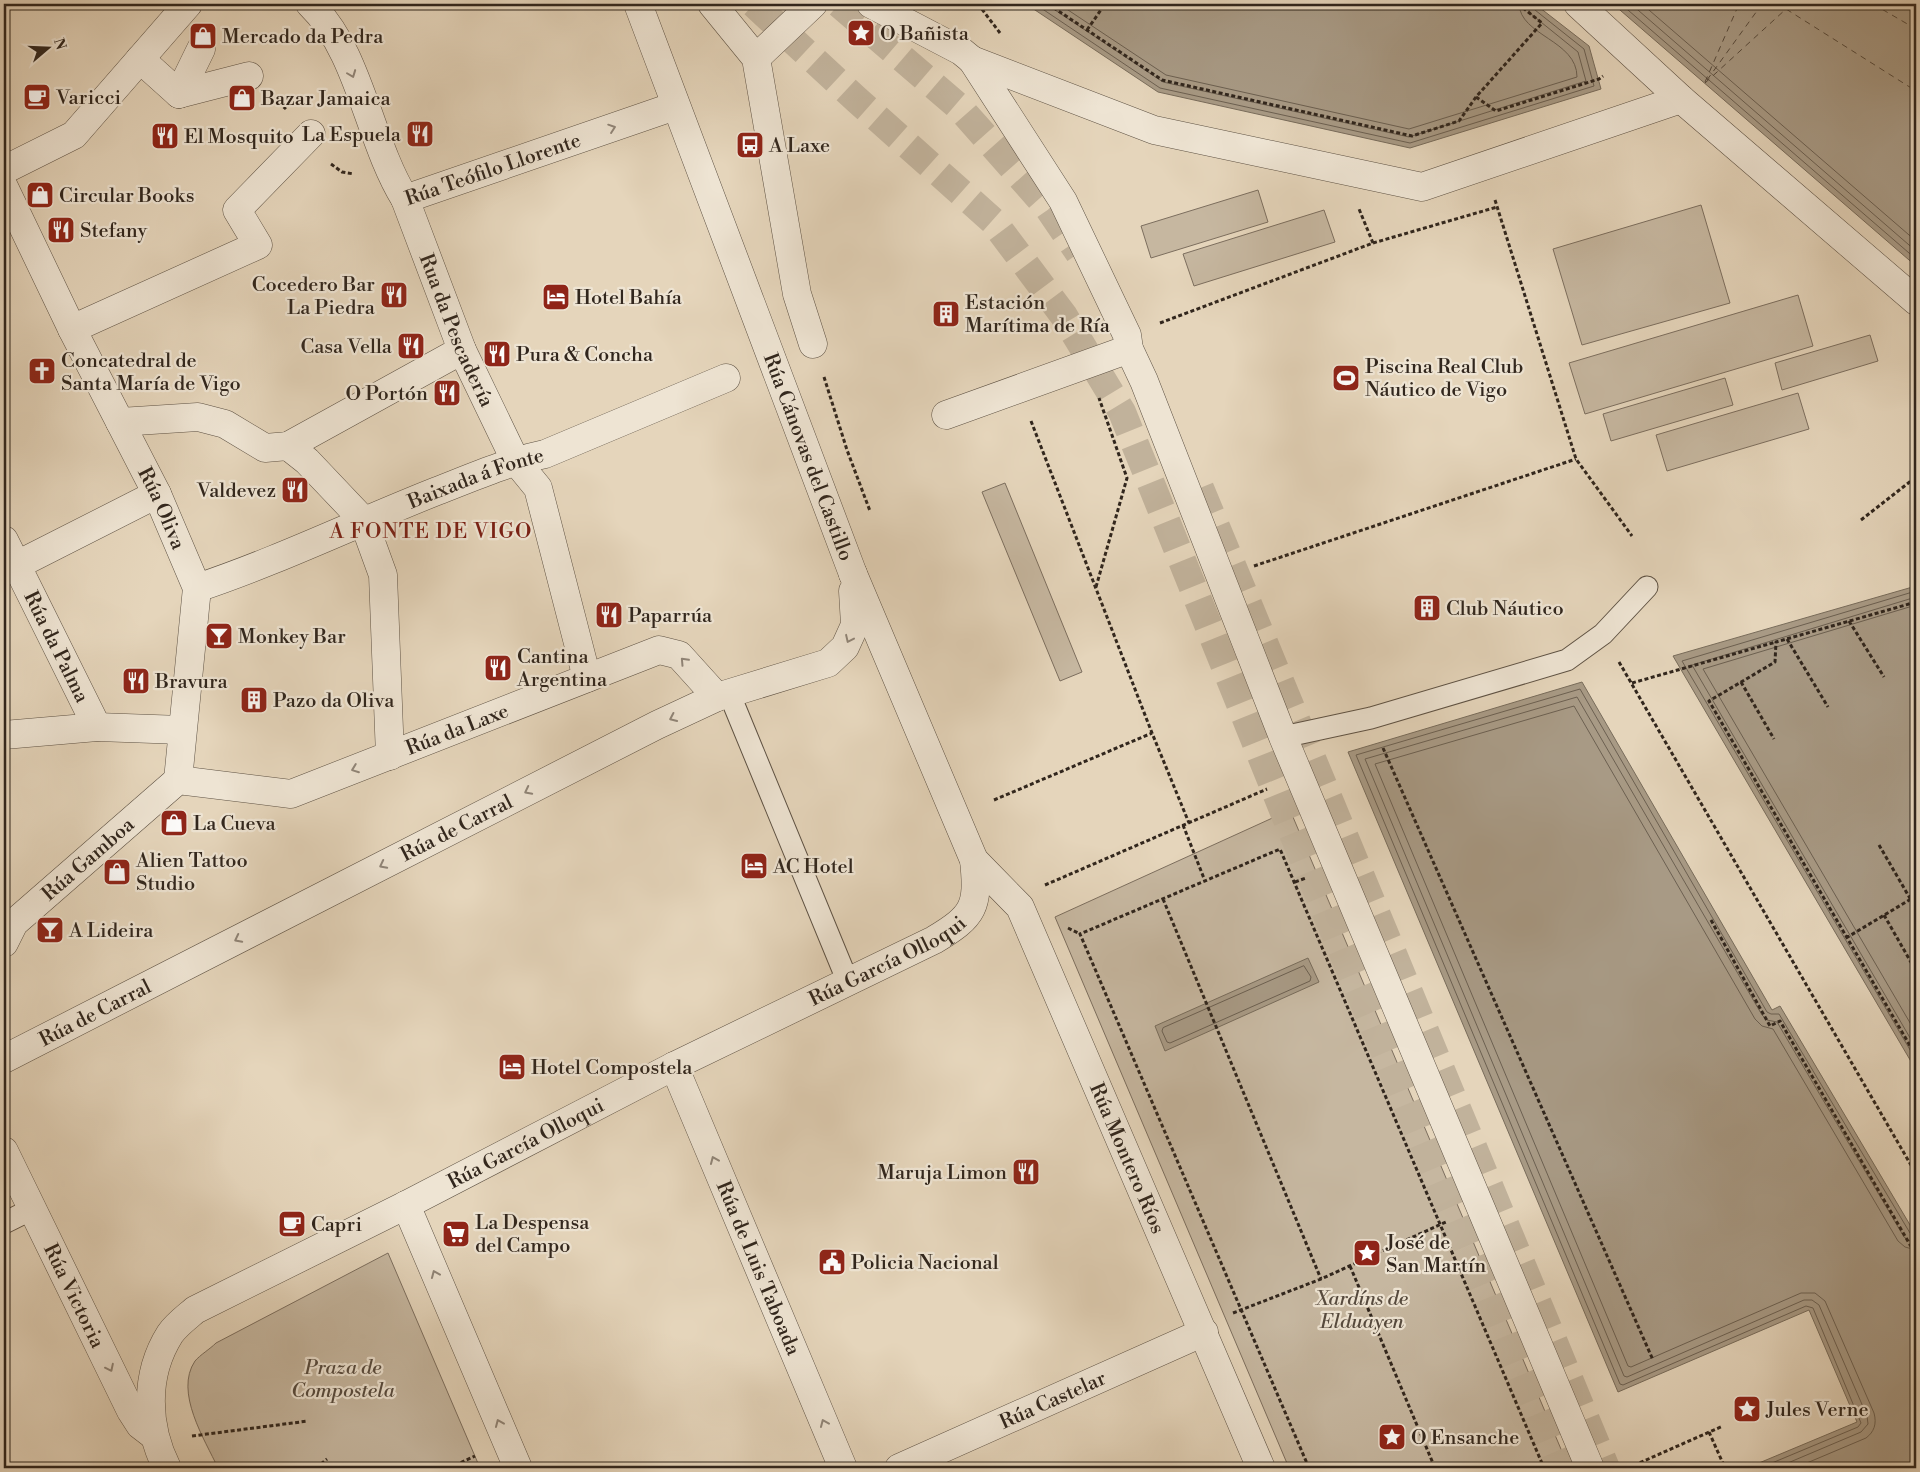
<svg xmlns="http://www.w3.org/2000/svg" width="1920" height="1472" font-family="'Libre Bodoni',serif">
  <rect width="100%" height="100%" fill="#e5d5bb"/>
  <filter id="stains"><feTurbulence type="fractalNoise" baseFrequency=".004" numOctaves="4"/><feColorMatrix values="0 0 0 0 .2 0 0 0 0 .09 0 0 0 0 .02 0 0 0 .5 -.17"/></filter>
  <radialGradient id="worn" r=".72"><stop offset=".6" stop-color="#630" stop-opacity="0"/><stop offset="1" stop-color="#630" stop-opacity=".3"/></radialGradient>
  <path fill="#c6b7a0" stroke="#7c6e5e" d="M1258,190l10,32 -117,36 -10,-32z
    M1701,205l29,98 -148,42 -29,-96z
    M1324,210l11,32 -141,44 -11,-32z
    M1798,295l15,51 -228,68 -16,-51z
    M1870,335l8,26 -96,29 -7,-27z
    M1725,378l8,27 -122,36 -8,-27z
    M1798,393l11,36 -142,42 -11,-36z
    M1005,483l77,189 -22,9 -78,-189z
    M1290,810l279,658h-280l-234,-551z
    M388,1253l92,215h-262c-13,-28 -44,-76 -23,-107 5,-6 15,-12 21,-18z"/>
  <path fill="#a89a85" stroke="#786c5b" d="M1026,4h509l54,42 12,43 -191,59 -252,-56z
    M1613,4h303v262z
    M1916,586v484l-243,-414z
    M1582,682l190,328 8,-4 136,229v233h-169l110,-46 -48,-112 -191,82 -270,-640z
    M1308,958l11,24 -154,69 -10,-25z"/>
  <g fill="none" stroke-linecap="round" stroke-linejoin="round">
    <path stroke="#6c6051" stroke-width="1" d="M1035,4l125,84 250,55 184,-57 -10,-37 -49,-39 -2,-6
      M1046,4l117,78 246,55 177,-56 -8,-29 -47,-38 -5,-10
      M1059,4l107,71 243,54 168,-52c0,-37 -57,-41 -58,-73
      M1621,4l295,255
      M1631,4l285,247
      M1642,4l274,237
      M1916,591l-234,70 234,399
      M1916,597l-224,68 224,383
      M1916,605l-213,64 213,364
      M1304,966l7,11 -1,4 -140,62 -3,-1 -5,-11 1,-3z
      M1760,1468l98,-41 3,-4 -48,-115 -7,-2 -183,79 -3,-1 -264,-629 224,-66 187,323 4,2h8l131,219 6,3
      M1776,1468l85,-36 7,-8 -1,-8 -48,-111 -7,-5h-8l-177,77 -3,-1 -259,-617 212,-62 185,318 5,5 10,2 127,215 6,4 6,1
      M1795,1468l71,-30c8,-6 11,-14 8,-25l-49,-112 -10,-8h-14l-170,74 -3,-1 -253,-602 199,-58 181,313 7,7 11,3 125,212 7,6 11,3"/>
    <path stroke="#55493c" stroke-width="1" stroke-dasharray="6 5" stroke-linecap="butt" d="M1873,4l43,25
      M1707,80l55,-76
      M1705,82l34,-78
      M1705,83l81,-74 130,82"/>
    <path stroke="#c1b29b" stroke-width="28" stroke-dasharray="28 14" stroke-linecap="butt" d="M754,4l103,96 136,121 71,95 58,96 161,398 277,658
      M839,4l120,103 90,102 30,44
      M1200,488l406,980"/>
    <defs>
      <path id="service" d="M729,693l119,289
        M1283,737l88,-19 196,-58 36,-26 44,-47
        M4,1223l28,-14"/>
      <g id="pedestrian">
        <path d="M712,4l44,54 41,236 16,50"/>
        <path d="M871,4l90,47 11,9 91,141 64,134 2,14 15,32 139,356 307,731"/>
        <path d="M1578,4l103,95 235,202"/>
        <path d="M756,58l57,-54"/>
        <path d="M140,59l39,35 70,-18"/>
        <path d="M972,60l182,70 268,57 259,-88"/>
        <path d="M179,94l22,-45"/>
        <path d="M4,170l70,-35 114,-131"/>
        <path id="s1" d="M4,187l68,142 85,165 40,94 -19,192"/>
        <path id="s2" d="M405,199l57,151 53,110 23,28 49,190"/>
        <path d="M72,329l186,-84 -21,-35 74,-76"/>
        <path d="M946,415l183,-66"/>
        <path d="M120,422l78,-5 27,7 40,24 23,-2 174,-96"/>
        <path d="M288,446l19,15 56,59 20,55 7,181"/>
        <path id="s3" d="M4,540l93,187"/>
        <path d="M17,565l140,-71"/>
        <path id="s4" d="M197,588c81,-27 159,-65 240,-97 36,-14 70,-29 108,-37l181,-76"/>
        <path d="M4,735l93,-8 85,3"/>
      </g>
      <g id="minor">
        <path id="s5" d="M310,4c50,48 58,135 95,195l270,-93"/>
        <path id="s6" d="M974,860l46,47 241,561"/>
        <path id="s7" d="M4,943l10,-20 164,-143 113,14 368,-144 20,5 38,42"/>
        <path id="s8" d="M4,1059l653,-334 60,-28 111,-34 17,-16 10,-22 -2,-34"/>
        <path id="s9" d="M674,1066l169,402"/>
        <path id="s10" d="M4,1151l127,260 9,14 13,10"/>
        <path d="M406,1205l112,263"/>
        <path id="s11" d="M167,1468c-21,-42 -23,-93 3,-134 6,-9 17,-17 25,-24l211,-105 268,-139 260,-126c40,-24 45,-33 40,-80l-121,-286"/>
        <path id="s12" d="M899,1468l305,-136"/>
      </g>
      <g id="tertiary">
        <path id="s13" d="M638,4l215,570"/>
      </g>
    </defs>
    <use href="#service" stroke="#5e5244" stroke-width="23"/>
    <use href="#pedestrian" stroke="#5e5244" stroke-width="29"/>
    <use href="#minor" stroke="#5e5244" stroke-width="29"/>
    <use href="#tertiary" stroke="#5e5244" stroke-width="29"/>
    <path stroke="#31261d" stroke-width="3" stroke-dasharray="4 2.5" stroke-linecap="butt" d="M978,4l22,29
      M1048,4l114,76 250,56 47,-15 17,-24 66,-74 -24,-19
      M1087,30l18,-26
      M1476,97l20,14 103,-32 4,-3
      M274,98l12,11
      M331,164l11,8 12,2
      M1495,200l81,259 56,77
      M1373,243l124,-36
      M1160,323l213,-80 -14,-34
      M824,377l23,73 23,61
      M1031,421l121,312 37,90
      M1861,520l55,-43
      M1254,566l322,-107
      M1096,587l31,-109 -28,-80
      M1916,602l-140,40 -1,20 -66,39 207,355
      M1849,621l35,56
      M1787,639l41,68
      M1619,662l296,510
      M1741,682l33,57
      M1632,683l144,-41
      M1383,748l270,612
      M994,800l158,-67
      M1183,825l22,56
      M1879,845l32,55
      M1295,882l11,-4
      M1045,885l222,-96
      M1163,899l158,380
      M1884,915l32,56
      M1711,920l59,106 10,-5 136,234
      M1068,928l12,6
      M1846,938l70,-42
      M1350,1266l85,202
      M1233,1313l88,-34 127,-58
      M1709,1432l16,36
      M192,1436l116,-15
      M316,1468l11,-9
      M449,1468l26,-12
      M1309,1468l-229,-534 200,-85 264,619
      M1628,1468l95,-42"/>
    <use href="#service" stroke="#eee4d3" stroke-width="21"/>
    <use href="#pedestrian" stroke="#eee4d3" stroke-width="28"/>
    <use href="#minor" stroke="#eee4d3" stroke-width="28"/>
    <use href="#tertiary" stroke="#eee4d3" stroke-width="28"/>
  </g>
  <defs><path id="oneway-chevron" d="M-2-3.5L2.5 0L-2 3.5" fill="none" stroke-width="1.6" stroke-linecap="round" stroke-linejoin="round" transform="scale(1.25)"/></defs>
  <g stroke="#908578">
    <use href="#oneway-chevron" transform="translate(352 74) rotate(69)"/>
    <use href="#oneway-chevron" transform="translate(612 128) rotate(-19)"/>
    <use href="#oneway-chevron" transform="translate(849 639) rotate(115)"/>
    <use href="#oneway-chevron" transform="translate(684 661) rotate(-133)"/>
    <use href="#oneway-chevron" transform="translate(673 718) rotate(155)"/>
    <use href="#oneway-chevron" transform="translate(355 769) rotate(159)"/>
    <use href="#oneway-chevron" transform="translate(528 791) rotate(153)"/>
    <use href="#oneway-chevron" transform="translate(383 865) rotate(153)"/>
    <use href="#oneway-chevron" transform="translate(238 939) rotate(153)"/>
    <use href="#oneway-chevron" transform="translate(714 1160) rotate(-113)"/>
    <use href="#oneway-chevron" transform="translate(435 1274) rotate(-113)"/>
    <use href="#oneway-chevron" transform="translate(110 1368) rotate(64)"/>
    <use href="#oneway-chevron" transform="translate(499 1423) rotate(-113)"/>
    <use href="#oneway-chevron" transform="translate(824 1423) rotate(-113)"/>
  </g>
  <defs>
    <symbol id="sight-square" viewBox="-11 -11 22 22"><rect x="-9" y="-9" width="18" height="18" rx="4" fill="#8f2418" stroke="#eee4d3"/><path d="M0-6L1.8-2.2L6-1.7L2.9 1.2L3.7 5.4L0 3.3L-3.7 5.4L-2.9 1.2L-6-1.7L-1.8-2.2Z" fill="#fff"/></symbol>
    <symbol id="shop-square" viewBox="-11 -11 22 22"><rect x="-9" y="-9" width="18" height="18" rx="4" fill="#8f2418" stroke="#eee4d3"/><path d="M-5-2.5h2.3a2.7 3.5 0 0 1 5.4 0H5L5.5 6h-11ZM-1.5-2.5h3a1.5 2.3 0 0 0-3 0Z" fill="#fff"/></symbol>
    <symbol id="cafe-square" viewBox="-11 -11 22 22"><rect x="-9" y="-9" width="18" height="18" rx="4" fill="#8f2418" stroke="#eee4d3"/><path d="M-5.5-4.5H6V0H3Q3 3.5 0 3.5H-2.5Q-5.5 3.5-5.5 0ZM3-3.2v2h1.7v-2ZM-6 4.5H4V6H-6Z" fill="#fff"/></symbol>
    <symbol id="restaurant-square" viewBox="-11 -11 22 22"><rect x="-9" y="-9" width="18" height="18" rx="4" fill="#8f2418" stroke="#eee4d3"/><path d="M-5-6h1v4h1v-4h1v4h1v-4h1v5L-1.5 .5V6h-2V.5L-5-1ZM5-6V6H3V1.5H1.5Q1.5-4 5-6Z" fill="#fff"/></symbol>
    <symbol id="bus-square" viewBox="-11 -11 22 22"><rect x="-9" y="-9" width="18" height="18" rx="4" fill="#8f2418" stroke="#eee4d3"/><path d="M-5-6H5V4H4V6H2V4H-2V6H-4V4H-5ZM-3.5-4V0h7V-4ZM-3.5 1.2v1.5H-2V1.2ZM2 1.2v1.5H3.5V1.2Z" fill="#fff"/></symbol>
    <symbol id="hotel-square" viewBox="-11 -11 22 22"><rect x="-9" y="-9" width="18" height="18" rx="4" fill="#8f2418" stroke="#eee4d3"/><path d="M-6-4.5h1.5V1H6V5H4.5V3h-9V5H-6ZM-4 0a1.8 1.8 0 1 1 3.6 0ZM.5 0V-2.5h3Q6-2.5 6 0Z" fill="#fff"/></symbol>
    <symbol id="building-square" viewBox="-11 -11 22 22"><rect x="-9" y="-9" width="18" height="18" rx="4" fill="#8f2418" stroke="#eee4d3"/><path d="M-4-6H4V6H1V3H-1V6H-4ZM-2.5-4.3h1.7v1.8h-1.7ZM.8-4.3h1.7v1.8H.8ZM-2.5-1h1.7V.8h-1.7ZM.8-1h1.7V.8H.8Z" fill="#fff"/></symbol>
    <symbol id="church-square" viewBox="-11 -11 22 22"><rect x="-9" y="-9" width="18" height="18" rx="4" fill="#8f2418" stroke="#eee4d3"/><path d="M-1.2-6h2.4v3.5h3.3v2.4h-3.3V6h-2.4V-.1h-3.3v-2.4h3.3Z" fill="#fff"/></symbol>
    <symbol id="stadium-square" viewBox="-11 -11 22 22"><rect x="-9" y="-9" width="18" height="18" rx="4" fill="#8f2418" stroke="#eee4d3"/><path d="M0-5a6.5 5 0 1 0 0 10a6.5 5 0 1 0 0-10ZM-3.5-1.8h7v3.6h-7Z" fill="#fff"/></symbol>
    <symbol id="bar-square" viewBox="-11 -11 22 22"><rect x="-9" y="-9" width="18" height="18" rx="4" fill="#8f2418" stroke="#eee4d3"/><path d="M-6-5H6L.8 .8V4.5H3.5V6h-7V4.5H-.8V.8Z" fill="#fff"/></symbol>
    <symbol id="supermarket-square" viewBox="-11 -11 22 22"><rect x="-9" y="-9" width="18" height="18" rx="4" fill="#8f2418" stroke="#eee4d3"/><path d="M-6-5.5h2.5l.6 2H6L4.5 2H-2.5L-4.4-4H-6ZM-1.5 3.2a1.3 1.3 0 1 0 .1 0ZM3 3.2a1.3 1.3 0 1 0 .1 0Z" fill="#fff"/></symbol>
    <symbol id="civic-square" viewBox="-11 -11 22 22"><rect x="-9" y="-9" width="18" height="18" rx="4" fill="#8f2418" stroke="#eee4d3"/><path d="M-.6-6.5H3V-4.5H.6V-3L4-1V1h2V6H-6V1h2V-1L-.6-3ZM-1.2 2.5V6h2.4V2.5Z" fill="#fff"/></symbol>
  </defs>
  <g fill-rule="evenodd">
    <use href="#sight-square" x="845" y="17" width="32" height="32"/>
    <use href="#shop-square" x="187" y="20" width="32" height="32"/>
    <use href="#cafe-square" x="21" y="81" width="32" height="32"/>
    <use href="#shop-square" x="226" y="82" width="32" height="32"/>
    <use href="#restaurant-square" x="404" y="118" width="32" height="32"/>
    <use href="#restaurant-square" x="149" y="120" width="32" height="32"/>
    <use href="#bus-square" x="734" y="129" width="32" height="32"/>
    <use href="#shop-square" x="24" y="179" width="32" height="32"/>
    <use href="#restaurant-square" x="45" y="214" width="32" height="32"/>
    <use href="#restaurant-square" x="378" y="279" width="32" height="32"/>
    <use href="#hotel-square" x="540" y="281" width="32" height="32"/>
    <use href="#building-square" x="930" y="298" width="32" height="32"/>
    <use href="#restaurant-square" x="395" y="330" width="32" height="32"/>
    <use href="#restaurant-square" x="481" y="338" width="32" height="32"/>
    <use href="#church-square" x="26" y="355" width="32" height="32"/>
    <use href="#stadium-square" x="1330" y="362" width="32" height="32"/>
    <use href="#restaurant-square" x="431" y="377" width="32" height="32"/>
    <use href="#restaurant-square" x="279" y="474" width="32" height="32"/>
    <use href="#building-square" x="1411" y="592" width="32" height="32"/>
    <use href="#restaurant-square" x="593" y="599" width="32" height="32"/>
    <use href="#bar-square" x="203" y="620" width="32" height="32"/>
    <use href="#restaurant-square" x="482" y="652" width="32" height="32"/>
    <use href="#restaurant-square" x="120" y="665" width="32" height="32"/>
    <use href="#building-square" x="238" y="684" width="32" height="32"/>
    <use href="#shop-square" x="158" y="807" width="32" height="32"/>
    <use href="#hotel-square" x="738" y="850" width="32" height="32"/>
    <use href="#shop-square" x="101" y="856" width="32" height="32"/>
    <use href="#bar-square" x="34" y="914" width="32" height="32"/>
    <use href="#hotel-square" x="496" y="1051" width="32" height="32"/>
    <use href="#restaurant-square" x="1010" y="1156" width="32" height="32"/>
    <use href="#cafe-square" x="276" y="1208" width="32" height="32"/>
    <use href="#supermarket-square" x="440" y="1218" width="32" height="32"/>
    <use href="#sight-square" x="1351" y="1237" width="32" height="32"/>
    <use href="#civic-square" x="816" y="1246" width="32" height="32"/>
    <use href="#sight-square" x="1731" y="1393" width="32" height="32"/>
    <use href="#sight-square" x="1376" y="1421" width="32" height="32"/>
  </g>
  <g text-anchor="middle" stroke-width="4.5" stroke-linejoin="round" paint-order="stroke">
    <g font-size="20" fill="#31261d" stroke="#eee4d3" text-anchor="start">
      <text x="880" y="40">O Bañista</text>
      <text x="222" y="43">Mercado da Pedra</text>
      <text x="56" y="104">Varicci</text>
      <text x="261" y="105">Bazar Jamaica</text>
      <text x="401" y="141" text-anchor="end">La Espuela</text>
      <text x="184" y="143">El Mosquito</text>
      <text x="769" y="152">A Laxe</text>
      <text x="59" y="202">Circular Books</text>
      <text x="80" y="237">Stefany</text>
      <text x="375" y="291" text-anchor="end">Cocedero Bar<tspan x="375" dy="23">La Piedra</tspan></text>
      <text x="575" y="304">Hotel Bahía</text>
      <text x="965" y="309">Estación<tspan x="965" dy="23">Marítima de Ría</tspan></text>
      <text x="392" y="353" text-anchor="end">Casa Vella</text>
      <text x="516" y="361">Pura &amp; Concha</text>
      <text x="61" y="367">Concatedral de<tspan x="61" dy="23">Santa María de Vigo</tspan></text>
      <text x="1365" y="373">Piscina Real Club<tspan x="1365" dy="23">Náutico de Vigo</tspan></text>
      <text x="428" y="400" text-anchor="end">O Portón</text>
      <text x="276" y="497" text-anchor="end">Valdevez</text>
      <text x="1446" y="615">Club Náutico</text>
      <text x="628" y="622">Paparrúa</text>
      <text x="238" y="643">Monkey Bar</text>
      <text x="517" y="663">Cantina<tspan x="517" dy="23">Argentina</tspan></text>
      <text x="155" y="688">Bravura</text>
      <text x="273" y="707">Pazo da Oliva</text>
      <text x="193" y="830">La Cueva</text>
      <text x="136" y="867">Alien Tattoo<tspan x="136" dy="23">Studio</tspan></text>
      <text x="773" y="873">AC Hotel</text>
      <text x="69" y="937">A Lideira</text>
      <text x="531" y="1074">Hotel Compostela</text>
      <text x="1007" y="1179" text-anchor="end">Maruja Limon</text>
      <text x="475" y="1229">La Despensa<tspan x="475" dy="23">del Campo</tspan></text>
      <text x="311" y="1231">Capri</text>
      <text x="1386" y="1249">José de<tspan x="1386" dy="23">San Martín</tspan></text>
      <text x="851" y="1269">Policia Nacional</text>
      <text x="1766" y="1416">Jules Verne</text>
      <text x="1411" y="1444">O Ensanche</text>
    </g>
    <g font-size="20" fill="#31261d" stroke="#eee4d3">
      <text dy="7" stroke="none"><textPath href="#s5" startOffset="311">Rúa Teófilo Llorente</textPath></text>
      <text dy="7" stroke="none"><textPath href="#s2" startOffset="141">Rua da Pescadería</textPath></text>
      <text dy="7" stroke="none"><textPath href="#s13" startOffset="484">Rúa Cánovas del Castillo</textPath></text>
      <text dy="7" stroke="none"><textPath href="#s4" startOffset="300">Baixada á Fonte</textPath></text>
      <text dy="7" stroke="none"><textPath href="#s1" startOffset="358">Rúa Oliva</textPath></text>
      <text dy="7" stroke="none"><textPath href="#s3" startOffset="119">Rúa da Palma</textPath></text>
      <text dy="7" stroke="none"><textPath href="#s7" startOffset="532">Rúa da Laxe</textPath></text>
      <text dy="7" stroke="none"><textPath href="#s8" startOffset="508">Rúa de Carral</textPath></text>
      <text dy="7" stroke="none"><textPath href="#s7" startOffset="120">Rúa Gamboa</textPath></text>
      <text dy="7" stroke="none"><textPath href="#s11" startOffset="950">Rúa García Olloqui</textPath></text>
      <text dy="7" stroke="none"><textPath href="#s8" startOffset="102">Rúa de Carral</textPath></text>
      <text dy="7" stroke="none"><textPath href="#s11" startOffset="545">Rúa García Olloqui</textPath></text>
      <text dy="7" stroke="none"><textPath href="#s6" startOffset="339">Rúa Montero Ríos</textPath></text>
      <text dy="7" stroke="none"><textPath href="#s9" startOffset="219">Rúa de Luis Taboada</textPath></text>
      <text dy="7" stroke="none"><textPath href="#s10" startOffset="161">Rúa Victoria</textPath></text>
      <text dy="7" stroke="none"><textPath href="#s12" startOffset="168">Rúa Castelar</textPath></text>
    </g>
    <g font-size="20" font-style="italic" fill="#564a3e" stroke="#eee4d3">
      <text x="1362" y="1305">Xardíns de<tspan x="1362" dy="23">Elduayen</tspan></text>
      <text x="343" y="1374">Praza de<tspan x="343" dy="23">Compostela</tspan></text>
    </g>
    <g font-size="21" letter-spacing="1" fill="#7a1f14" stroke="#eee4d3">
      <text x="431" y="538">A FONTE DE VIGO</text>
    </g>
  </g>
  <rect width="1920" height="1472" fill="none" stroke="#e5d5bb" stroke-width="20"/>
  <rect x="5" y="5" width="1910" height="1462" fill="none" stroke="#31261d" stroke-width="2.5"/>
  <rect x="10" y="10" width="1900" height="1452" fill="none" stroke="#31261d"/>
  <g transform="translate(48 48) rotate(71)" stroke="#eee4d3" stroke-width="4" paint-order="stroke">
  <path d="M0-4L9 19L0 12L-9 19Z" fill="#31261d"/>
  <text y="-8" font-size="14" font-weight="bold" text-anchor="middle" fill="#31261d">N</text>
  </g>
  <rect width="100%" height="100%" filter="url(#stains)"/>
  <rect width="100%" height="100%" fill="url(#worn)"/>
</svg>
